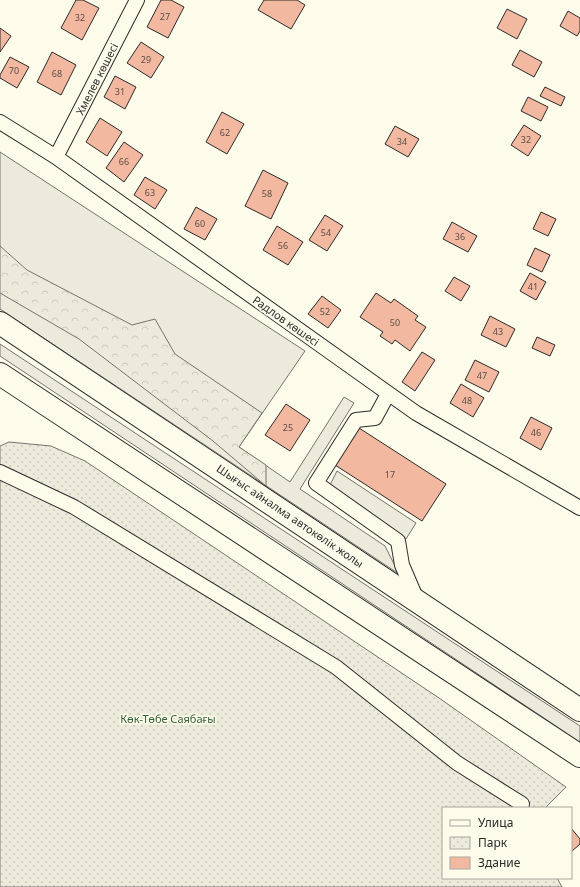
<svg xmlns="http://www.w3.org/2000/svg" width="580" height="887" font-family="'Noto Sans',sans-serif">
  <defs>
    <pattern id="forest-crowns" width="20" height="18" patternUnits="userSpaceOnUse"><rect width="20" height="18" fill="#ecebdb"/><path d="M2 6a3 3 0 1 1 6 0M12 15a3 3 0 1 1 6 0" fill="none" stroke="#cbcabc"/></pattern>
    <pattern id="park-dots" width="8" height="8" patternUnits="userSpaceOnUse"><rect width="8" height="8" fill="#ecebdb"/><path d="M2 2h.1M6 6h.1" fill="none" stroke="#cbcabc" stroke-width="1.8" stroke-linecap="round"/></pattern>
  </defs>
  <rect width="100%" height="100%" fill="#fdfbea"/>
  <path fill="#ecebdb" stroke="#74746e" d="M0,152l305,199 -66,96 51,35 54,-85 10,6 -54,86 85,57 14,28 -399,-265z
    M0,344l580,382v16l-580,-386z"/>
  <path fill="url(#forest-crowns)" stroke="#74746e" d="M0,246l27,24 105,55 23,-6 20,35 87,59 -23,34 27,18v21l-53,-45 -134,-102 -79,-46z"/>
  <path fill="url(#park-dots)" stroke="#74746e" d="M9,442l42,4 34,15 354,237 127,89 -21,21h-102v70h114l5,9h-562v-441z"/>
  <path fill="#eceadb" stroke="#74746e" d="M337,471l79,52 -10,16 -76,-54z"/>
  <path fill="#f2b8a0" stroke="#2b2b2b" d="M76,0h7l16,8 -17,32 -21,-12z
    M161,0h10l13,7 -16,31 -21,-11z
    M264,0h33l8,5 -14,24 -33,-19z
    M507,9l20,10 -10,20 -20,-11z
    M568,11l12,7v13l-3,5 -17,-10z
    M0,28l11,8 -11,16z
    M141,42l23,15 -13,21 -24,-15z
    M520,50l22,12 -8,15 -22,-12z
    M52,52l24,13 -15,30 -24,-13z
    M10,57l19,10 -12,21 -17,-10v-3z
    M115,76l21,11 -11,22 -21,-12z
    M545,87l20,10 -4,9 -21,-10z
    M528,97l20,10 -7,14 -20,-10z
    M222,112l22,12 -17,30 -21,-12z
    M100,118l22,14 -15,24 -21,-14z
    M524,125l17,11 -13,20 -17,-11z
    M395,126l24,13 -11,18 -23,-13z
    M124,142l19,13 -19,27 -18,-14z
    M263,170l25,13 -17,36 -26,-13z
    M145,177l22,13 -12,19 -21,-14z
    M196,207l21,12 -12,21 -21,-11z
    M541,212l15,7 -8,17 -15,-7z
    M325,215l18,11 -16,25 -18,-11z
    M452,222l25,14 -9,16 -25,-13z
    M277,226l26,16 -15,23 -25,-15z
    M535,248l15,7 -8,17 -15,-7z
    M530,273l16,9 -10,18 -16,-9z
    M454,277l16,9 -9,15 -16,-10z
    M376,293l15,10 3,-4 24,17 -3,4 11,7 -16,24 -15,-11 -3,4 -12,-8 3,-4 -23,-15z
    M322,296l19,14 -13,18 -20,-14z
    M490,316l25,13 -9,18 -25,-12z
    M537,337l18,8 -5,11 -18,-8z
    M422,352l13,8 -20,31 -13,-9z
    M475,360l24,12 -10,20 -24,-12z
    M461,384l23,14 -11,19 -23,-14z
    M286,404l24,16 -20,31 -25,-16z
    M531,417l21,11 -11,22 -21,-12z
    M359,428l87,56 -24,37 -87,-56z
    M571,828l9,11v5l-9,8z"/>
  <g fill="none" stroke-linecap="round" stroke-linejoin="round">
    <defs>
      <path id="street" d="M0,122l56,35 360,256 164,95
        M56,157l81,-157
        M388,394l-13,24 -19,2 -40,63 82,58 4,24 15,35
        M0,472l74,35 262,160 121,96 65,41"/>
      <path id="primary" d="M0,323l580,387
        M0,374l580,382"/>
    </defs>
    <use href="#street" stroke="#2b2b2b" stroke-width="16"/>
    <use href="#primary" stroke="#2b2b2b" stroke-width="24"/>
    <use href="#street" stroke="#fdfbea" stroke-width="14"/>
    <use href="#primary" stroke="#fdfbea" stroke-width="22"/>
  </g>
  <g text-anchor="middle" stroke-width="3" stroke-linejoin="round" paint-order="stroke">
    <g font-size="9" fill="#5d4e48">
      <text x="165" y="20">27</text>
      <text x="80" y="21">32</text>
      <text x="146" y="63">29</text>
      <text x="14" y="74">70</text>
      <text x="57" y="77">68</text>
      <text x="120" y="95">31</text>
      <text x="225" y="136">62</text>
      <text x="526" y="143">32</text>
      <text x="402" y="145">34</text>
      <text x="124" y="165">66</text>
      <text x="150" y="196">63</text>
      <text x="267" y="197">58</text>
      <text x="200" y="227">60</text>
      <text x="326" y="236">54</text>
      <text x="460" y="240">36</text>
      <text x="283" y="249">56</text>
      <text x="533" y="290">41</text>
      <text x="325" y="315">52</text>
      <text x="395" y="326">50</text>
      <text x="498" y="335">43</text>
      <text x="482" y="379">47</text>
      <text x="467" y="404">48</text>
      <text x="288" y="431">25</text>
      <text x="536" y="436">46</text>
      <text x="390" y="478">17</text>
    </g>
    <g font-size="11" fill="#2b2b2b" stroke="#fdfbea">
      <text transform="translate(97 79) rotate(-63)" y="4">Хмелев көшесі</text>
      <text transform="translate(286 321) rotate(35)" y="4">Радлов көшесі</text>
      <text transform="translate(290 516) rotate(34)" y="4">Шығыс айналма автокөлік жолы</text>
    </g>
    <g font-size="11" fill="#34623c" stroke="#fdfbea">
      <text x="168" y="723">Көк-Төбе Саябағы</text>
    </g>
  </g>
  <rect x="442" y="807" width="130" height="72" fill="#fdfbea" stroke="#a9a89e"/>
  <rect x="450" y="820" width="20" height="6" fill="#fdfbea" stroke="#a9a89e"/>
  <text x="478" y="827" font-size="12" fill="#2b2b2b">Улица</text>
  <rect x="450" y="837" width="20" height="12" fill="url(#park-dots)" stroke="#a9a89e"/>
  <text x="478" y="847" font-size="12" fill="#2b2b2b">Парк</text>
  <rect x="450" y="857" width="20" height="12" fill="#f2b8a0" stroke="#a9a89e"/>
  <text x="478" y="867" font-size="12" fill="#2b2b2b">Здание</text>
</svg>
